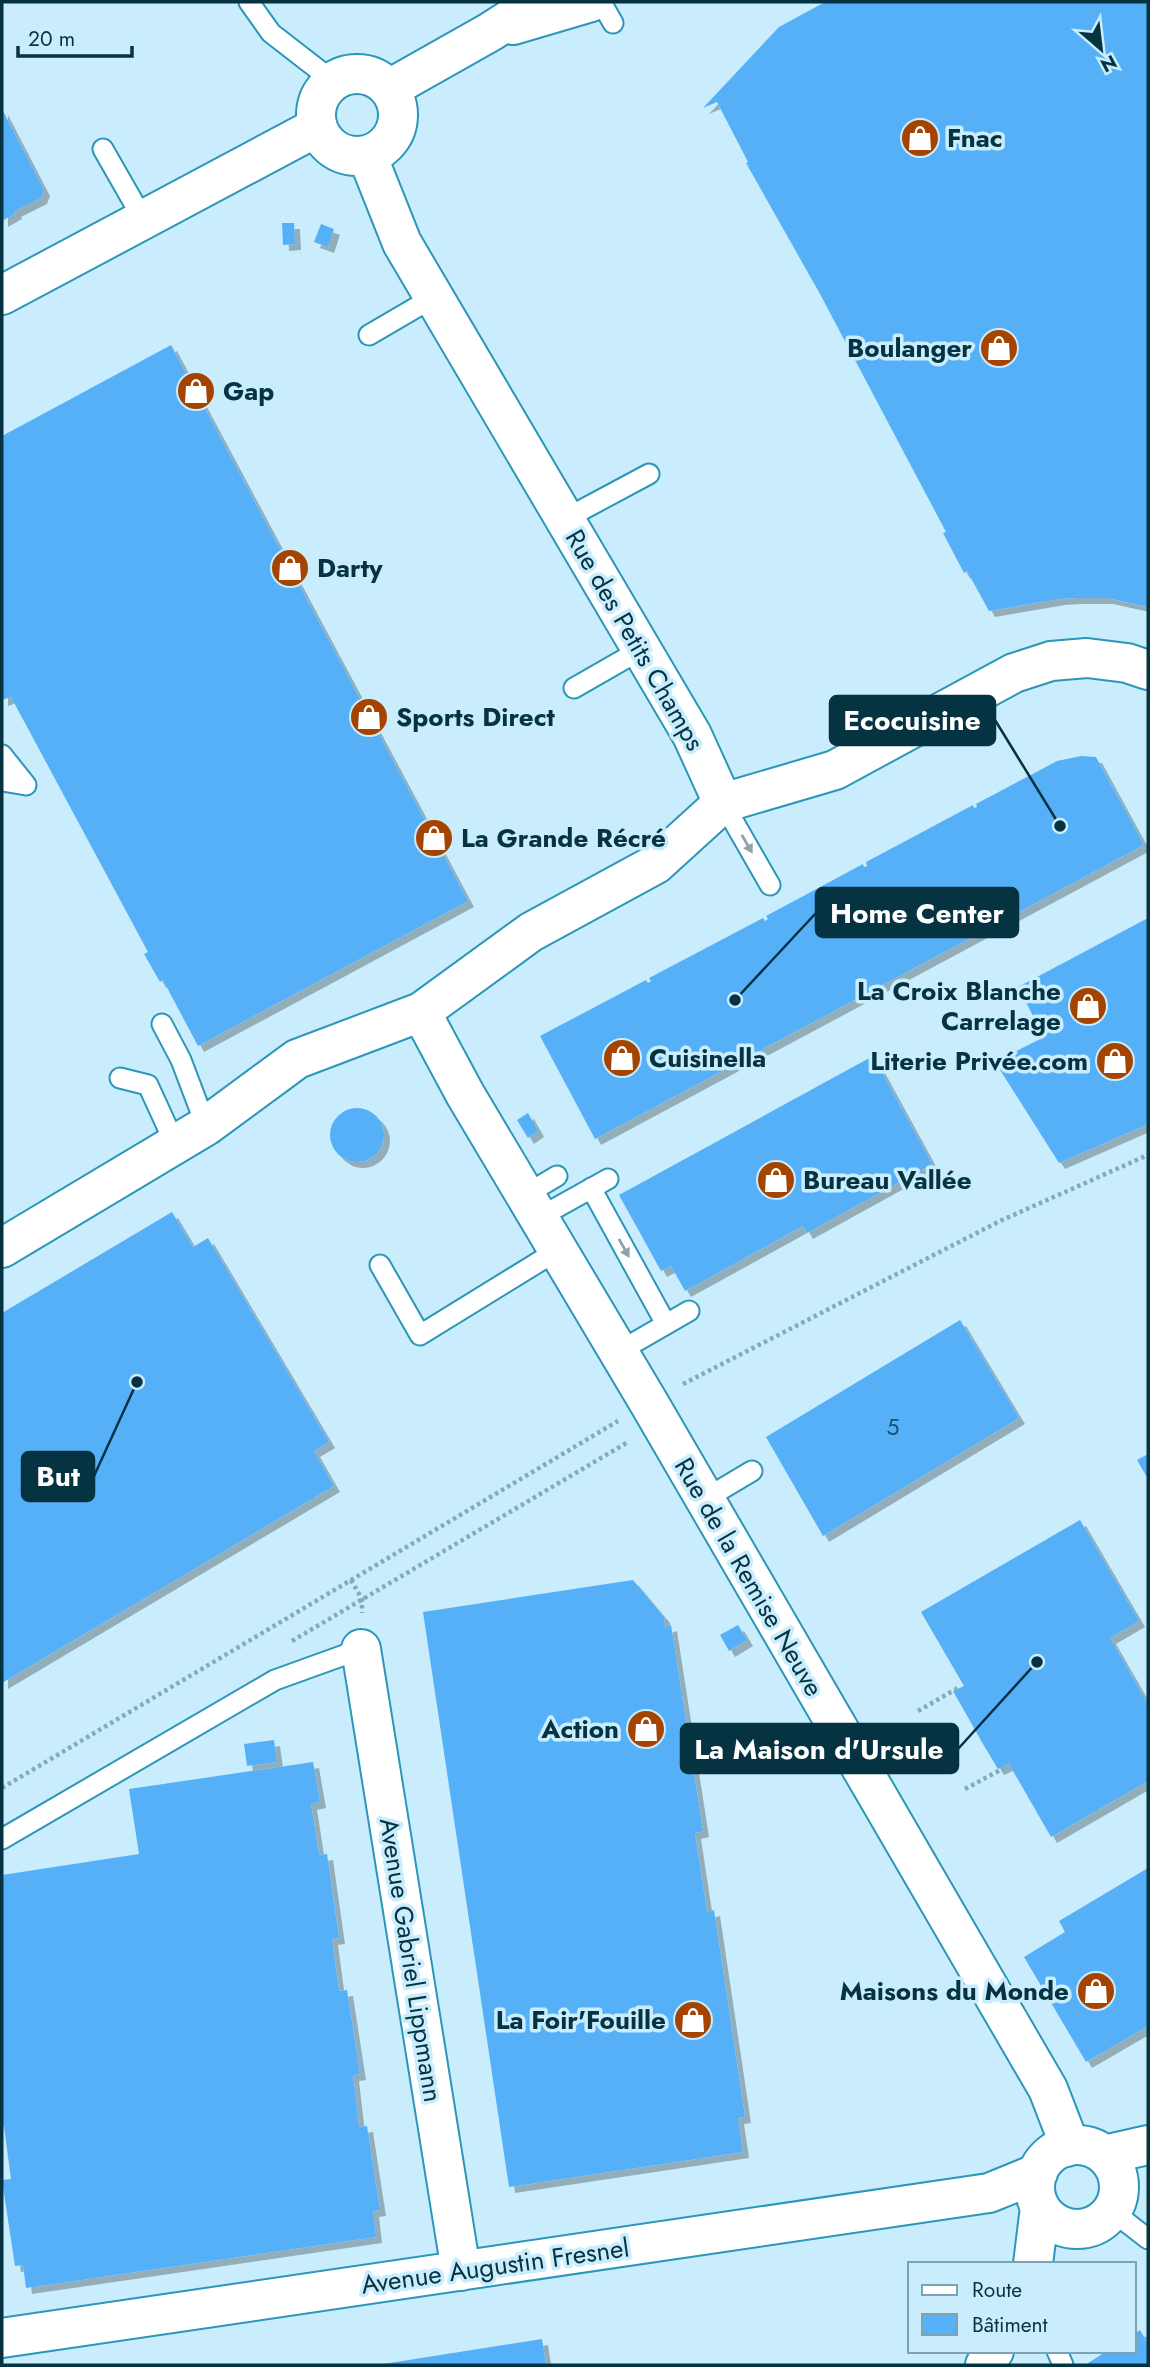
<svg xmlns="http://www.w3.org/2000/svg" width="1150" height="2367" font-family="Jost,sans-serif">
  <defs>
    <filter id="shadow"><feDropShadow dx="6" dy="6" stdDeviation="0" flood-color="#0004"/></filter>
  </defs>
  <rect width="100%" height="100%" fill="#c9edfc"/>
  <path fill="#57b0f8" filter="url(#shadow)" d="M825,2h323v605l-41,-9h-32l-16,1 -70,12 -22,-40 -3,2 -21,-40 3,-1 -126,-238 -74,-131 2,-1 -31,-60 -14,6 76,-81z
    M2,109l42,81 -3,8 -26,13 1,2 -14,8z
    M282,223h12l1,21 -12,1z
    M321,224l13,5 -6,18 -14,-5z
    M171,345l297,556 -270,145 -35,-66 -3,2 -16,-28 4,-2 -137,-255 -9,3v-264z
    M1081,756l15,1 48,88 -549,294 -55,-103 106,-56 2,3 3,-2 -2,-3 114,-60 2,3 3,-2 -2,-3 97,-52 1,3 3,-1 -1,-4 107,-57 1,3 3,-1 -1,-3 81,-43z
    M1148,918v206l-89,39 -64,-101 49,-25 -26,-50z
    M873,1056l59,108 -125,69 -4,-7 -118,65 -14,-25 -10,5 -42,-76z
    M330 1135a27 27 0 1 1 54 0a27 27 0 1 1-54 0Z
    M528,1113l10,18 -10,7 -11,-18z
    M172,1212l21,35 15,-9 121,204 -15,9 20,35 -332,197v-370z
    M960,1320l59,98 -196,118 -57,-99z
    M1148,1454v25l-11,-19z
    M1080,1520l59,101 -29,17 38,66v77l-97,56 -42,-73 -11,5 -15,-25 -30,-53 11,-5 -43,-74z
    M633,1580l31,37 1,10 6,-2 32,206 -8,2 12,79 7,-2 31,207 -7,1 5,34 -234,35 -86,-575z
    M738,1625l9,15 -18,11 -9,-16z
    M274,1740l3,22 -30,4 -3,-22z
    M313,1762l7,40 -9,2 8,51 8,-1 12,84 -7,1 7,52 8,-1 13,84 -7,1 6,52 8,-1 13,84 -7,1 3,26 -350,51 -3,-23 -8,1 -13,-86 9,-1 -7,-52h-2v-252l137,-21 -10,-65z
    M1148,1868v158l-62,36 -62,-105 41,-25 -6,-11z
    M1140,2330l8,14v21h-63l22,-14h27v-17z
    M542,2339l4,26h-163v-1z"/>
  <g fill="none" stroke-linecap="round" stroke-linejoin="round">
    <defs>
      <path id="service" d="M249,2l22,31 62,48
        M601,2l12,21
        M103,149l40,70
        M369,335l65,-38
        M565,519l84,-45
        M574,688l68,-39
        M2,755l24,30
        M2,781l24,4
        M723,803l47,82
        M162,1024l19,36 25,66
        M120,1078l28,7 27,59
        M591,1188l75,136
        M525,1195l32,-19
        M538,1218l70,-39
        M380,1265l40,70 138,-85
        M618,1352l71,-41
        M705,1499l47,-28
        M2,1839l273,-159 86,-31
        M1112,2211l36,28
        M1057,2351l6,14"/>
      <path id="minor" d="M513,25l78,-23
        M316 115a41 41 0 1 1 82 0a41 41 0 1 1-82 0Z
        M389,89l101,-57 47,-30
        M2,295l315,-168
        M723,803l112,-33 179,-97 37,-12 36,-3 40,5 21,7
        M421,1012l44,82 184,309 399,686 17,44 2,14
        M2,1248l204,-122 91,-67 124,-47 110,-80 125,-68 67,-61 -31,-68 -290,-492 -35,-88
        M361,1649l100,622
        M1035 2187a42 42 0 1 1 84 0a42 42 0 1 1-84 0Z
        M1104,2155l44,-10
        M1033,2264l7,-57
        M2,2338l987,-145 49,-20
        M985,2365l9,-14"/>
    </defs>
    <use href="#service" stroke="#2c96ba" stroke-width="23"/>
    <use href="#minor" stroke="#2c96ba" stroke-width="42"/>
    <path stroke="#83abba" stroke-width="4.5" stroke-dasharray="3.5 3.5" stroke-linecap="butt" d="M683,1384l317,-163 148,-66
      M351,1580l11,19v14
      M292,1641l336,-199
      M918,1711l40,-23
      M2,1788l616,-367
      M965,1789l39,-21 -1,-1"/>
    <use href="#service" stroke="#fff" stroke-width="19"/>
    <use href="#minor" stroke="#fff" stroke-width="38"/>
  </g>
  <defs><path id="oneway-solid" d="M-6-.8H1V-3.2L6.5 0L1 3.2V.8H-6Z" transform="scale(1.75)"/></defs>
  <g fill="#8ea3aa">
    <use href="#oneway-solid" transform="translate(747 844) rotate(60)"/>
    <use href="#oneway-solid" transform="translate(624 1248) rotate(61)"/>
  </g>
  <defs>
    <symbol id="shop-disc" viewBox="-11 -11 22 22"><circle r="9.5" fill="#a54400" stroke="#c9edfc"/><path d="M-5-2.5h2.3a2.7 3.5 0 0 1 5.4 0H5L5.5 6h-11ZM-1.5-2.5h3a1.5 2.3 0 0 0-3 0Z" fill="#fff"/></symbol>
  </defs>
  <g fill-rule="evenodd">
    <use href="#shop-disc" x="898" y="116" width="44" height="44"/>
    <use href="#shop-disc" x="977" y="326" width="44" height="44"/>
    <use href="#shop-disc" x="174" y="369" width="44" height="44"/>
    <use href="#shop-disc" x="268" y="546" width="44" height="44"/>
    <use href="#shop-disc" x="347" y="695" width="44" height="44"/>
    <use href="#shop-disc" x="412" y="816" width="44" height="44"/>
    <use href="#shop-disc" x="1066" y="984" width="44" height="44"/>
    <use href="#shop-disc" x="600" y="1036" width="44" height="44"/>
    <use href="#shop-disc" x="1093" y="1039" width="44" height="44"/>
    <use href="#shop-disc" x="754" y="1158" width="44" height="44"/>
    <use href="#shop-disc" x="624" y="1707" width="44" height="44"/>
    <use href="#shop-disc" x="1074" y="1969" width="44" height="44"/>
    <use href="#shop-disc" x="671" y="1998" width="44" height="44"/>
  </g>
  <g text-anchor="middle" stroke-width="7" stroke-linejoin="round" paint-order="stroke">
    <g font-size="23" fill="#1a5270">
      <text x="893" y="1435">5</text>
    </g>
    <g font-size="26" font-weight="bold" fill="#053342" stroke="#c9edfc" text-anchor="start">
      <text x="947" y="147">Fnac</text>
      <text x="972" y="357" text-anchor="end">Boulanger</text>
      <text x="223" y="400">Gap</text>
      <text x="317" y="577">Darty</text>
      <text x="396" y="726">Sports Direct</text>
      <text x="461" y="847">La Grande Récré</text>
      <text x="1061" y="1000" text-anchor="end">La Croix Blanche<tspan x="1061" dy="30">Carrelage</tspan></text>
      <text x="649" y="1067">Cuisinella</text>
      <text x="1088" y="1070" text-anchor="end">Literie Privée.com</text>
      <text x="803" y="1189">Bureau Vallée</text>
      <text x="619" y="1738" text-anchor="end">Action</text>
      <text x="1069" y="2000" text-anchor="end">Maisons du Monde</text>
      <text x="666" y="2029" text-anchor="end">La Foir'Fouille</text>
    </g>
    <g font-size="26" fill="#053342" stroke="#c9edfc">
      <text transform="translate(635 640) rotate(60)" y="9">Rue des Petits Champs</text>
      <text transform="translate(749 1577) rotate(60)" y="9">Rue de la Remise Neuve</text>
      <text transform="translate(411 1960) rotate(81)" y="9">Avenue Gabriel Lippmann</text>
      <text transform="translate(495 2266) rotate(-8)" y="9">Avenue Augustin Fresnel</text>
    </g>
  </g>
  <path fill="none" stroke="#053342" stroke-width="2.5" d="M1060 826L995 720M735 1000L816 913M137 1382L94 1476M1037 1662L958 1749"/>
  <g fill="#053342" stroke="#c9edfc" stroke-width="2.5">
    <circle cx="1060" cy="826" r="7"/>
    <circle cx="735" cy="1000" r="7"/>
    <circle cx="137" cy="1382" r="7"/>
    <circle cx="1037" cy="1662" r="7"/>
  </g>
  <g fill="#053342" stroke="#053342" stroke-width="2.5">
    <rect x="830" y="696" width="165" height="49" rx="7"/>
    <rect x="816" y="888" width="202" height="49" rx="7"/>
    <rect x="22" y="1452" width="72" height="49" rx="7"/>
    <rect x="681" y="1724" width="277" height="49" rx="7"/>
  </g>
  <g font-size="28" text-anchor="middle" font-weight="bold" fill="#fff">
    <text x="912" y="730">Ecocuisine</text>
    <text x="917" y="923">Home Center</text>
    <text x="58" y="1486">But</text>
    <text x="819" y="1759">La Maison d'Ursule</text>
  </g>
  <rect width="1150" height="2367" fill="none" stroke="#053342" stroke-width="7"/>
  <rect x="908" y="2262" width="228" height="91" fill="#c9edfc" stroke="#7ba3b2" stroke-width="2"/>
  <rect x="922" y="2285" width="35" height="10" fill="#ffffff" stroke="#7ba3b2" stroke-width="2"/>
  <text x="972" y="2297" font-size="21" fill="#053342">Route</text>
  <rect x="922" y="2314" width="35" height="21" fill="#57b0f8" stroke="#7ba3b2" stroke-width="2"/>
  <text x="972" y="2332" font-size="21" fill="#053342">Bâtiment</text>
  <g transform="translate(1101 49) rotate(152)" stroke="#c9edfc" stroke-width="5" paint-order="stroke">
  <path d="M0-5L12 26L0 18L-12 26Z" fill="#053342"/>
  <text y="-10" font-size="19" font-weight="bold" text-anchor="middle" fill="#053342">N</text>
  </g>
  <path d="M18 46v10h114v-10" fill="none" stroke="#053342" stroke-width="3.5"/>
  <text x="28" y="46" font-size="21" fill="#053342" stroke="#c9edfc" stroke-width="5" paint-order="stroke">20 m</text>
</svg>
